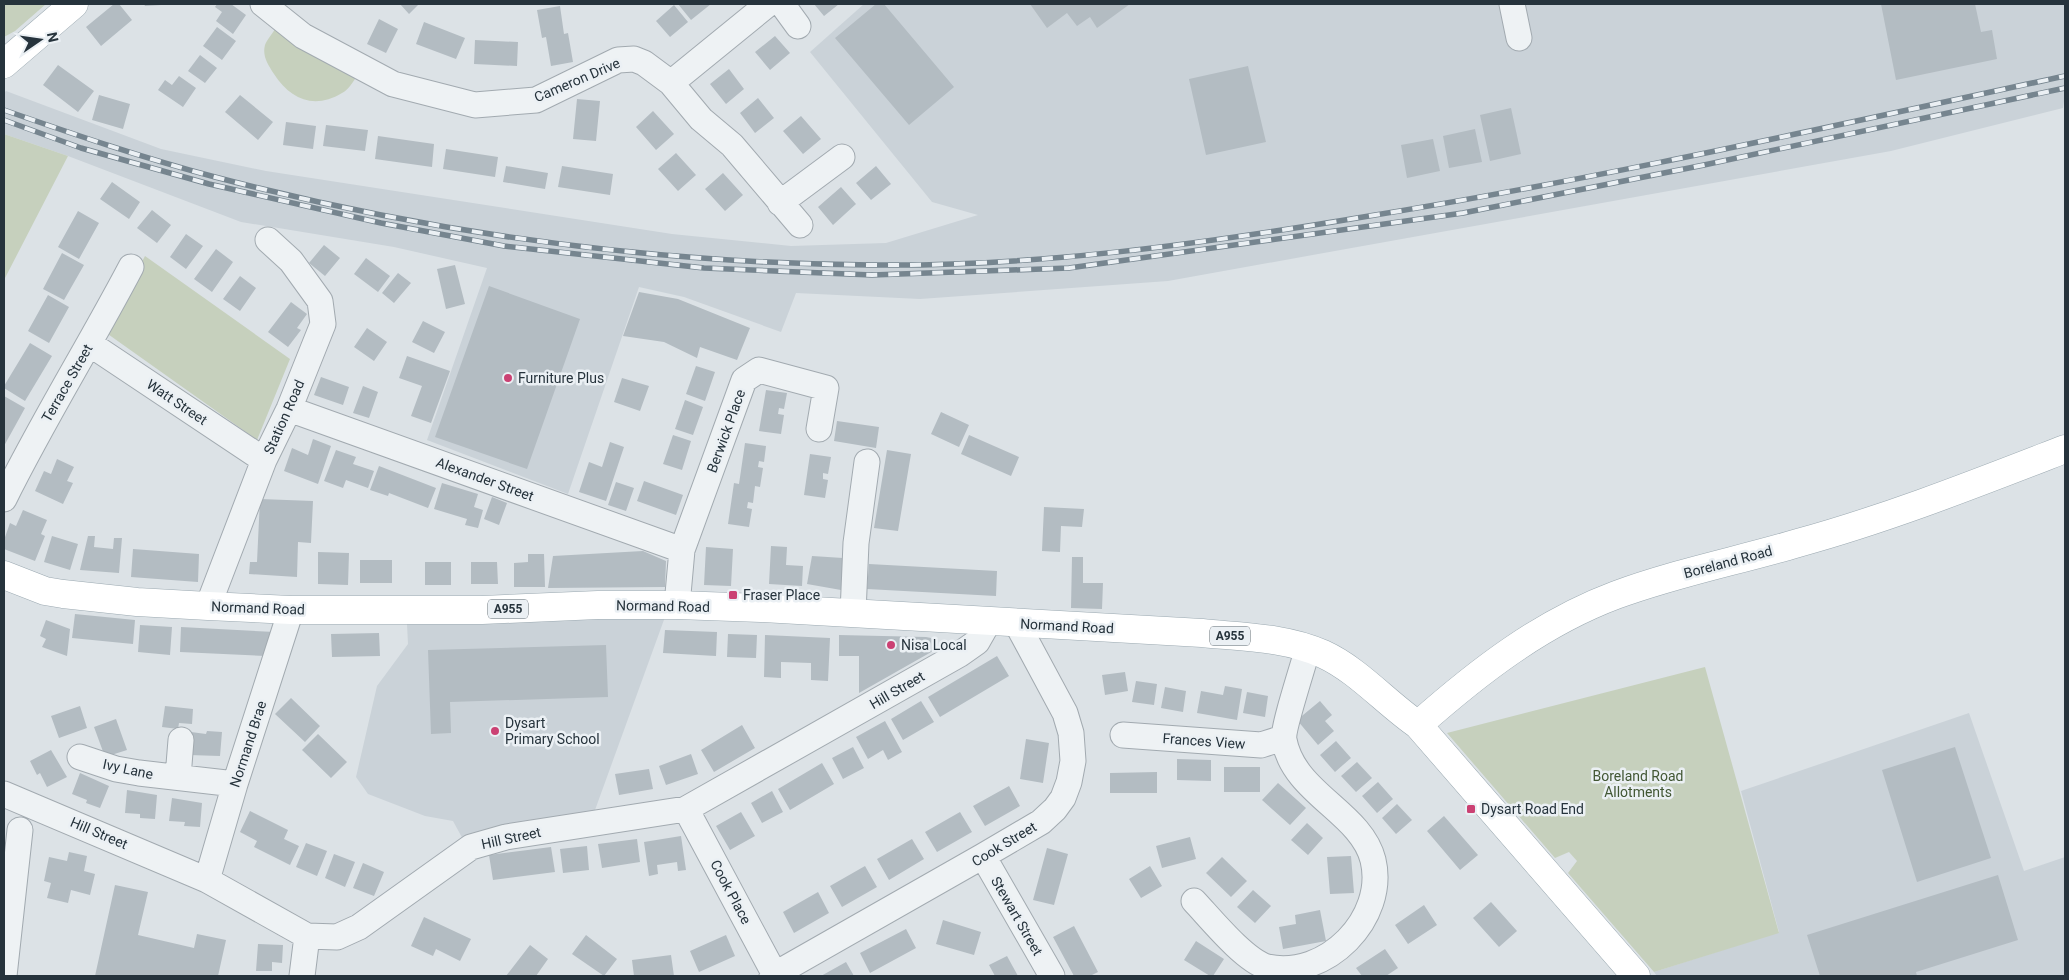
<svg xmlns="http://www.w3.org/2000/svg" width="2069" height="980" font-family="Roboto,sans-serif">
  <rect width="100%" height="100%" fill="#dce2e6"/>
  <path fill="#cad2d8" d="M864,4h1201v91l-2,13 -172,43 -723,130 -248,18 -124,-6 -15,39 -97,-35 -45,-10 -71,207 -141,-54 60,-172 -93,-21 -153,-25 -173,-66 -64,-22v-41l2,-2 155,58 105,22 406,63 119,12 95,-3 92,-28 -46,-13 -122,-150z
    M665,617l-70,193 -130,33 -12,-22 -28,-5 -57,-22 -12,-17 21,-91 31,-42 -1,-20z
    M1969,713l55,158 41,-14v119h-408l-3,-4 125,-40 -38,-141z"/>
  <path fill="#c6d0bd" d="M4,4h42l-31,27 -11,6z
    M275,29l82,47c-4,6 -9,14 -15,17 -28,17 -52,6 -68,-19 -6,-9 -12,-18 -9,-29 2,-5 7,-11 10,-16z
    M4,134l64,22 -64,124z
    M145,256l145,103 -33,81 -152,-108z
    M1705,667l74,266 -125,39 -86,-99 9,-12 -8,-9 -14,6 -108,-125z"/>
  <path fill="#b3bcc2" d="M114,4h5l13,16 -31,26 -15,-19z
    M144,4h17v1l-16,1z
    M217,4h14l15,11 -13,19 -17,-13 6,-9 -7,-5z
    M400,4h19l-10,10z
    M678,4h33l-20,16z
    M814,4h25l-15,12z
    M876,4h8l70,83 -45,38 -74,-87z
    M1030,4h100l-33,24 -7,-11 -13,9 -10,-13 -20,15z
    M1881,4h94l6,28 11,-2 5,29 -101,21z
    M674,5l14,17 -18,15 -14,-16z
    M560,6l4,28 4,-1 5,29 -22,4 -5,-29 -4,1 -5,-28z
    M379,19l19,10 -12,24 -19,-9z
    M424,22l41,16 -9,21 -40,-15z
    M217,27l19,14 -14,19 -19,-14z
    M775,36l15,17 -20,17 -15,-18z
    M475,40l43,2 -1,24 -43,-2z
    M200,55l17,13 -12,15 -17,-12z
    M58,65l36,26 -16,21 -35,-27z
    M1248,66l18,76 -60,13 -17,-76z
    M729,69l15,20 -18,15 -16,-20z
    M179,76l17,12 -13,19 -25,-17 7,-10 7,5z
    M99,95l31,9 -7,25 -31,-9z
    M240,95l33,27 -15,18 -33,-28z
    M758,98l16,20 -19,15 -15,-20z
    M577,99l23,2 -4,40 -23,-2z
    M1511,108l10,46 -31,7 -10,-46z
    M653,111l21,23 -18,16 -20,-23z
    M801,116l20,23 -18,15 -20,-23z
    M286,122l30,4 -3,23 -30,-4z
    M326,125l42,5 -3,21 -42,-5z
    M1475,129l7,33 -33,6 -6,-32z
    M378,136l56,8 -2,23 -57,-8z
    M1433,139l7,32 -33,7 -6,-33z
    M446,149l52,8 -3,20 -52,-8z
    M676,153l20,22 -18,16 -20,-22z
    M506,166l42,7 -3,16 -42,-7z
    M562,166l51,8 -3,21 -52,-8z
    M876,166l15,18 -20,16 -15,-17z
    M723,173l20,22 -18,16 -20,-22z
    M112,182l28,20 -11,17 -29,-20z
    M841,187l15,17 -23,21 -15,-18z
    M152,210l19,15 -14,18 -20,-15z
    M78,211l21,12 -20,36 -21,-12z
    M186,234l17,12 -17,23 -16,-12z
    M324,245l16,13 -15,18 -16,-13z
    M216,249l17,13 -21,30 -18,-13z
    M62,253l22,12 -20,35 -21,-11z
    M366,258l24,18 -12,16 -24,-18z
    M455,265l10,39 -19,5 -9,-40z
    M398,273l13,10 -17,20 -12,-10z
    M240,276l16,12 -16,23 -17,-12z
    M489,286l91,33 -53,150 -92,-32z
    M639,292l39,7 72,29 -13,32 -37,-13 -3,11 -33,-16 -41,-6z
    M48,295l21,12 -20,36 -21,-12z
    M291,302l16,12 -10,14 4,2 -13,17 -20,-15z
    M423,321l22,11 -11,21 -22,-11z
    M367,328l20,14 -13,19 -20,-14z
    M30,343l22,13 -27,45 -21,-13v-2z
    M407,356l43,15 -19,52 -20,-7 11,-30 -23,-8z
    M696,366l19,6 -10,29 -19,-7z
    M321,377l28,10 -6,18 -29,-10z
    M622,378l27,8 -9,25 -26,-9z
    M363,386l15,6 -9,26 -16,-5z
    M766,390l21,3 -3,16 -5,-1 -1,6 6,1 -3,19 -22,-3z
    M4,396l21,12 -21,38z
    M685,400l18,7 -10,28 -18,-6z
    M941,412l28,13 -10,22 -28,-13z
    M837,421l42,6 -3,21 -42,-7z
    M673,435l18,6 -9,29 -19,-6z
    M969,435l50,22 -8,19 -50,-22z
    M313,439l18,7 -13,38 -34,-13 8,-23 16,7z
    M610,442l14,5 -18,54 -27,-9 10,-30 13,5z
    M745,443l21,3 -2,16 -5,-1 -1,6 5,1 -3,19 -5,-1 -2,17 -5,-1 -1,6 5,1 -3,18 -21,-3 6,-41 5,1z
    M336,450l20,7 -3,7 21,7 -6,17 -22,-8 -3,8 -19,-7z
    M887,450l24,4 -13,77 -24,-3z
    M810,454l21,3 -3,17 -5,-1v6l5,1 -3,18 -21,-3z
    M57,459l17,8 -7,14 6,2 -10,21 -28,-13 9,-20 7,3z
    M379,466l57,22 -8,20 -39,-15 -1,3 -18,-6z
    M644,481l39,14 -7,20 -39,-14z
    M616,482l18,6 -8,23 -18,-6z
    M442,483l36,11 -4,13 9,3 -5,18 -13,-3 2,-6 -33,-10z
    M492,497l15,6 -8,22 -15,-6z
    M260,499l53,2 -2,42 -13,-1 -1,35 -48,-3 1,-12h7z
    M1044,507l40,2 -2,18 -21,-1 -1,26 -18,-1z
    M23,510l24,10 -6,14 4,2 -10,25 -31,-12v-9l6,-17 6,3z
    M52,536l26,8 -8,26 -26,-8z
    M88,536h7l-1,11 19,2 1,-11h8l-3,35 -39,-3z
    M771,546l16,1 -1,18 17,1 -1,20 -33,-2z
    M706,547l27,2 -2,37 -27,-1z
    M133,549l66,5 -1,28 -67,-5z
    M643,551l23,10 -1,26 -117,1 5,-32z
    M318,552l31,1 -1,32 -30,-1z
    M528,554h16l1,33h-31v-24l14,-1z
    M812,556l31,2 -2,32 -34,-6z
    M1072,557h11v26h20l-1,26 -31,-1z
    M360,560h32v23h-32z
    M425,562h26v23h-26z
    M471,562h26l1,22h-27z
    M869,564l128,7 -1,25 -129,-7z
    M75,614l60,6 -2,24 -61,-6z
    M46,620l24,9 -3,27 -25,-9 4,-8 -6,-3z
    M140,625l32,2 -2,28 -32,-3z
    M181,627l94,5 -9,24 -86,-4z
    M665,630l52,2 -1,24 -53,-3z
    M379,633l1,23 -48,1 -1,-23z
    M728,634l29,1 -1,23 -29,-1z
    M765,635l65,3 -2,43 -17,-1v-17l-30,-1v16l-17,-1z
    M839,635l87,2 5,1 3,5 -1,8 -74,42v-37h-20z
    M606,645l2,52 -158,5 1,31 -20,1 -3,-84z
    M997,656l12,20 -69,41 -12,-20z
    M1125,672l3,19 -23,4 -3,-20z
    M1136,681l21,3 -3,21 -22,-3z
    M1225,686l17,3 -5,31 -40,-7 4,-22 22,4z
    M1165,687l21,4 -3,21 -22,-4z
    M1247,692l21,4 -3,21 -22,-4z
    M291,698l29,28 -15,16 -30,-28z
    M921,701l13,21 -31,18 -12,-21z
    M1320,701l12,14 -7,6 9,10 -16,14 -21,-25z
    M80,706l7,22 -28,10 -8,-22z
    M165,706l28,3 -1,15 -13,-1 -1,6 -16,-2z
    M116,719l11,31 -22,7 -11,-30z
    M885,721l17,31 -14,8 -5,-10 -15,9 -12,-22z
    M742,725l13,23 -41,24 -13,-22z
    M207,731l15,1 -2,24 -31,-1 2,-23 15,2z
    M318,734l29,28 -16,16 -29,-28z
    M1026,739l23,4 -6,40 -23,-4z
    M1336,741l15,17 -16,14 -15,-17z
    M853,747l11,21 -21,11 -11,-21z
    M1955,747l36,111 -74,24 -35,-112z
    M51,750l16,27 -20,10 -7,-14 -3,2 -7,-14z
    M691,754l7,20 -32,11 -7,-19z
    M1177,759l34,1v21l-34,-1z
    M1357,762l15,16 -16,14 -15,-16z
    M822,763l12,21 -44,26 -12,-21z
    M1224,767h36v25h-36z
    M649,769l4,20 -34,6 -4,-21z
    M1157,772v21h-47v-20z
    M80,773l29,13 -9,22 -14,-5 1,-3 -15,-6z
    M1378,782l15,17 -16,14 -15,-17z
    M1278,783l28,25 -16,17 -28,-25z
    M1009,786l11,20 -35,20 -12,-20z
    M127,790l30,5 -2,24 -15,-1v-4l-15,-1z
    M772,791l11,21 -21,11 -11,-20z
    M172,798l30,5 -2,24 -16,-1 1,-4 -16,-1z
    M1397,804l15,16 -16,14 -14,-16z
    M250,811l38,19 -4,9 15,7 -9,19 -36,-18 3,-6 -17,-9z
    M741,812l14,24 -25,14 -14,-24z
    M960,812l12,20 -35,20 -12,-20z
    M1444,816l34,39 -18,15 -33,-39z
    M1307,823l16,15 -15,17 -17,-15z
    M681,836l5,34 -8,1 -1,-9 -20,3 1,9 -9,2 -5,-34z
    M1190,837l6,22 -34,9 -6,-22z
    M637,839l3,23 -38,6 -4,-24z
    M912,839l12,20 -35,21 -12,-21z
    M306,843l21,8 -10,25 -21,-9z
    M587,846l2,24 -26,3 -3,-24z
    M551,847l4,25 -62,8 -4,-25z
    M1047,848l21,6 -14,51 -21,-5z
    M69,852l18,4 -3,15 11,3 -5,21 -19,-5 -3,13 -21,-5 4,-15 -7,-2 5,-24 18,4z
    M334,854l21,8 -10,25 -20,-9z
    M1351,856l3,37 -24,1 -3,-37z
    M1222,857l25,24 -16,16 -25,-24z
    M363,863l21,9 -10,24 -21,-8z
    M865,866l12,21 -35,20 -12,-21z
    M1150,866l12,20 -21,12 -12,-19z
    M1998,875l20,65 -102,32 1,4h-97l-13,-41z
    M115,885l33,7 -10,43 56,13 3,-14 29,6 -8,36h-123z
    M1253,890l18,16 -16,17 -18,-16z
    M818,892l11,21 -35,20 -11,-21z
    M1491,902l26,29 -18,16 -26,-29z
    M1424,905l13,20 -29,19 -13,-19z
    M1320,910l6,31 -43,8 -4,-22 17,-3 -1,-9z
    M424,917l47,22 -11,22 -24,-12 -3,7 -22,-10z
    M943,920l38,12 -7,23 -38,-11z
    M1074,926l24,46 -8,4h-16l-21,-39z
    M906,929l10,19 -46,25 -10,-20z
    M586,935l31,24 -13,17 -32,-22z
    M726,935l9,21 -36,16 -9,-21z
    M1196,941l28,18 -11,17h-3l-26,-16z
    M258,944l25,1 -1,18 -10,-1v9h-16z
    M530,945l18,14 -12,17h-30z
    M1385,949l13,19 -12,8h-24l-6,-8z
    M671,955l3,21h-40l-2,-16z
    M1007,956l11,20h-23l-6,-11z
    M846,962l8,14h-33z"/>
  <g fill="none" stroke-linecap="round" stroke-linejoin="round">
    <defs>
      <path id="minor" d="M263,4l40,32 90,48 82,21 61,-5 82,-40 16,-1 10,4 27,20 30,36 31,26 68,80
        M782,4l16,22
        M1512,4l7,34
        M671,83l97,-79
        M780,203l62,-46
        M90,344l174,116
        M289,409l393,141
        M4,499c39,-79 86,-154 127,-232
        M677,605l5,-55 62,-170 15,-10 67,18 -7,41
        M208,606l56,-146 25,-51 34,-85 -3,-23 -29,-40 -23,-21
        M853,613l3,-70 11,-81
        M1123,735l138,10 22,-7
        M80,757l36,12 23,4 96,11
        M178,777l3,-37
        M4,794l203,86 100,56 30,1 22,-10 112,-80 35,-10 180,-28 274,-155 17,-12 12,-21
        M686,809l89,166
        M983,856l69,120
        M207,880l28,-96 56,-174
        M1194,901c17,18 50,59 73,66 59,13 120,-49 106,-107 -12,-48 -79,-66 -89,-120 -2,-10 20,-77 24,-92
        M4,976l16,-146
        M302,976l5,-40
        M772,976l211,-120 58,-34 14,-13 8,-11 6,-16 4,-21 -2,-28 -6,-20 -49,-91"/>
      <path id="major" d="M4,64l70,-60
        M4,575l41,16 18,3 74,8 71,4 83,4h191l116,-5h79l84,3 441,25c39,4 84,4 121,21 35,16 63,49 95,71l218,251
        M1418,725c60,-53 123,-102 198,-130 59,-22 121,-34 182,-52 91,-25 179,-60 267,-94"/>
    </defs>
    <use href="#minor" stroke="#a2aab0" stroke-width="27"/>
    <use href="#major" stroke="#9ba9b1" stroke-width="29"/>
    <use href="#minor" stroke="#eef2f4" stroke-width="25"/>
    <use href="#major" stroke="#fff" stroke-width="28"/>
    <defs>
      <path id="rail" d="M4,110c69,24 139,48 211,67 214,56 435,86 656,88 165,2 330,-21 492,-48 236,-38 469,-91 702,-141
        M4,120l77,28 128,36 172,39 123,23 200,22 168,7 197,-7 394,-55 241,-48 361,-77"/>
    </defs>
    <use href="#rail" stroke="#76858f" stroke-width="5.5"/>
    <use href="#rail" stroke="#ebf0f4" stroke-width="4" stroke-dasharray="11" stroke-linecap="butt"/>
  </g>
  <g fill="#cb4173" stroke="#ebf0f4" stroke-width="2">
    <circle cx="508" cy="378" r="5"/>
    <rect x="728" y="590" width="10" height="10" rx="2.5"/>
    <circle cx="891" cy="645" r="5"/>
    <circle cx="495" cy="731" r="5"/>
    <rect x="1466" y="804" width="10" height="10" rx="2.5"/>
  </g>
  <g text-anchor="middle" stroke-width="5" stroke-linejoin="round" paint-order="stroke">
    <g fill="#ebf0f4" stroke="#616c73" stroke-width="1">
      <rect x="488" y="599.5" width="40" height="19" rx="4"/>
      <rect x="1210" y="626.5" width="40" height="19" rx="4"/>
    </g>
    <g font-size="12" font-weight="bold" fill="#26333c">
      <text x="508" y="613">A955</text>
      <text x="1230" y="640">A955</text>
    </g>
    <g font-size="14" fill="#26333c" stroke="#ebf0f4">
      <text transform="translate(577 80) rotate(-23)" y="5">Cameron Drive</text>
      <text transform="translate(67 383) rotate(-60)" y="5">Terrace Street</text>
      <text transform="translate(177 402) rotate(34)" y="5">Watt Street</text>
      <text transform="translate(284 417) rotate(-66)" y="5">Station Road</text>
      <text transform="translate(726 431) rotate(-70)" y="5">Berwick Place</text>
      <text transform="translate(485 479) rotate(20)" y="5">Alexander Street</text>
      <text transform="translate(1728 562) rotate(-15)" y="5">Boreland Road</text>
      <text transform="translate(663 606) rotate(1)" y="5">Normand Road</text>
      <text transform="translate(258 608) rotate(2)" y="5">Normand Road</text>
      <text transform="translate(1067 626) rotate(3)" y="5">Normand Road</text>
      <text transform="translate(897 690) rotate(-30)" y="5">Hill Street</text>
      <text transform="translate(1204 741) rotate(4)" y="5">Frances View</text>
      <text transform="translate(248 744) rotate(-72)" y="5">Normand Brae</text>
      <text transform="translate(128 769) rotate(12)" y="5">Ivy Lane</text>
      <text transform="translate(99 833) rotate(23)" y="5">Hill Street</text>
      <text transform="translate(511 838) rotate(-12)" y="5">Hill Street</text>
      <text transform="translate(1004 844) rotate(-31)" y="5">Cook Street</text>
      <text transform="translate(731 892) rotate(62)" y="5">Cook Place</text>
      <text transform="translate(1017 916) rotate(60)" y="5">Stewart Street</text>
    </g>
    <g font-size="14" fill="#26333c" stroke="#ebf0f4" text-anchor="start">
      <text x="518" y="383">Furniture Plus</text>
      <text x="743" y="600">Fraser Place</text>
      <text x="901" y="650">Nisa Local</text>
      <text x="505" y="728">Dysart<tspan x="505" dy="16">Primary School</tspan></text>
      <text x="1481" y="814">Dysart Road End</text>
    </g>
    <g font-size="14" fill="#425734" stroke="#ebf0f4">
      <text x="1638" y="781">Boreland Road<tspan x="1638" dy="16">Allotments</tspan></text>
    </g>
  </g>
  <rect width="2069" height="980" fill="none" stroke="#26333c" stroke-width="10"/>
  <g transform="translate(40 40) rotate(77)" stroke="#ebf0f4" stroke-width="4" paint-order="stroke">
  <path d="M0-4L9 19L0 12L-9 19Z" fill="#26333c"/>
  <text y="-8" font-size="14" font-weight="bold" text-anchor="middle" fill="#26333c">N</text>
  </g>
</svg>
